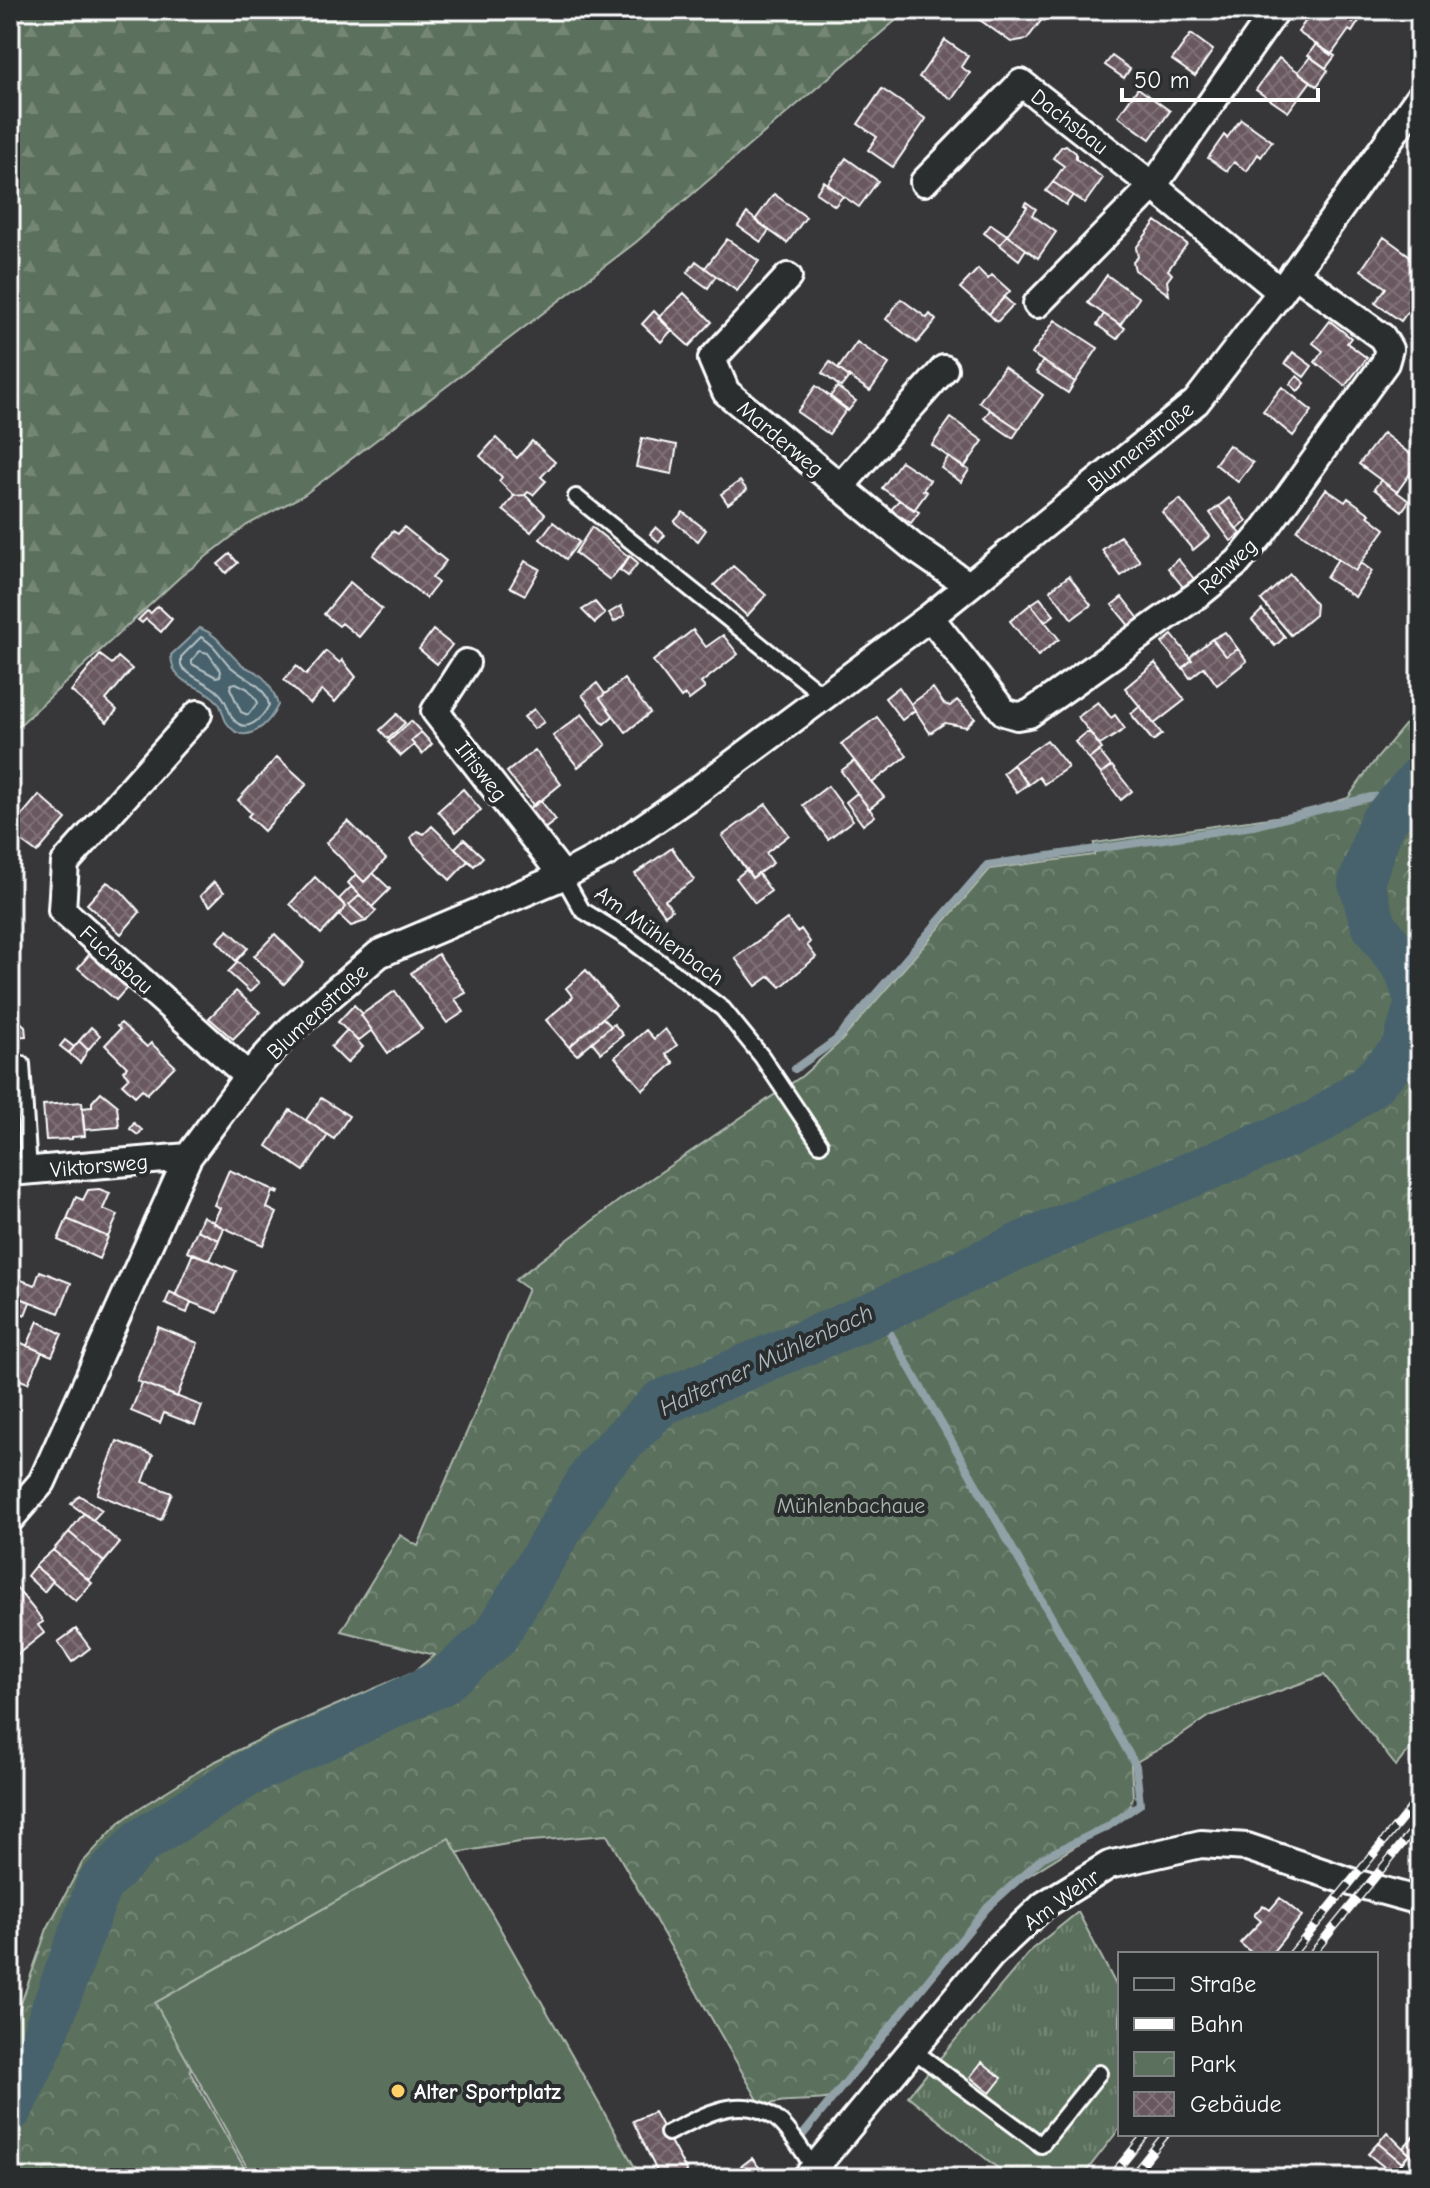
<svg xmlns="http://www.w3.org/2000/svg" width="1430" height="2188" font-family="'Comic Neue',sans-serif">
  <defs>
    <pattern id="grass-tufts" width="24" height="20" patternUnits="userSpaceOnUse" patternTransform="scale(2)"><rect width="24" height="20" fill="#5b715d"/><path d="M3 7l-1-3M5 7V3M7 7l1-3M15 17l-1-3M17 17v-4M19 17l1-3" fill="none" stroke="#748675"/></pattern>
    <pattern id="forest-firs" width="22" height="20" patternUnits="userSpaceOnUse" patternTransform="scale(2)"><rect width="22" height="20" fill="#5b715d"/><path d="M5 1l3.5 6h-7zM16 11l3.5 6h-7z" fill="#748675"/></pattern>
    <pattern id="park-crowns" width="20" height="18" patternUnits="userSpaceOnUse" patternTransform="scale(2)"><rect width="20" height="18" fill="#5b715d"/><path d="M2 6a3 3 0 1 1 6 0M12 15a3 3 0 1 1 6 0" fill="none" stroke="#748675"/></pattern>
    <pattern id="building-cross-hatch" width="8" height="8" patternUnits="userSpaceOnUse" patternTransform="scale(2)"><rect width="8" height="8" fill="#69585f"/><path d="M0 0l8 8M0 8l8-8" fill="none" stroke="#807177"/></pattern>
  </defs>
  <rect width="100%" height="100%" fill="#373638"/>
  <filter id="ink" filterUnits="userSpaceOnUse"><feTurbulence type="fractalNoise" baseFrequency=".0125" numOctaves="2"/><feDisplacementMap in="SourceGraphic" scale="16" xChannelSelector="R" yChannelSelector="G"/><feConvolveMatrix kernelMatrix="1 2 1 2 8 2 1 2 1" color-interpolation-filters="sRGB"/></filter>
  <g filter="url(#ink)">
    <path fill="url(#grass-tufts)" stroke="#adb8ae" stroke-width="2" d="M1078,1912l38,73 4,4v139l-39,50h-71l-102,-82 124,-147z"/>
    <path fill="url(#forest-firs)" stroke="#adb8ae" stroke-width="2" d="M10,10h898l-273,233 -331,252 -57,30 -67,52 -170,157z"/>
    <path fill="url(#park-crowns)" stroke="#adb8ae" stroke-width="2" d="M1420,707v1030l-24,29 -72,-91 -114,41 -40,27 -39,22 2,32 -6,17 -104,65 -40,35 -148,183c-26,7 -49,-1 -73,10l-155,-272 -88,7 -63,11 -261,173 -5,46 60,106h-240v-143l37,-106 35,-66 37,-40 22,-16 71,-44 67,-33 136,-59 19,-16 -93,-24 59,-96 18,11 110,-257 -13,-9 106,-81 181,-123 40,-36 148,-171 104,-14v-12l202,-29 52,-16 25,-35z"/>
    <path fill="#5b715d" stroke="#adb8ae" stroke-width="2" d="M449,1838l192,340h-388l-98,-175z"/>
    <path fill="#47626c" stroke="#91a1a7" stroke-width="2" d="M200,628c19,7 25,22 39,34 5,5 11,7 17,10 12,7 18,20 22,33 -9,19 -33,44 -51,18 -5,-7 -4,-16 -10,-22 -19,-21 -44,-12 -46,-46z"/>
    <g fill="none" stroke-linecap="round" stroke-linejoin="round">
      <path stroke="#b5c0c4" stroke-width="2" d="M201,637c13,7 18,17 28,28 15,15 35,17 40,40 -6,12 -22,30 -35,15 -7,-9 -6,-20 -16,-28 -12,-11 -27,-14 -37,-26v-9z
        M200,651l8,2 13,18 -1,5 -4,1 -24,-13v-4z
        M236,683l12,6 10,13 -10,13 -7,-3 -11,-24 1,-4z"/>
      <path stroke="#91a1a7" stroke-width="8" d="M1400,802l20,12
        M795,1069l41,-29 151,-175 266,-39 118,-29 35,-2
        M797,2142l190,-234 55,-50 65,-31 33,-23 -4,-38 -258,-454"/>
      <path stroke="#47626c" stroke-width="46" d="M10,2109l32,-67 57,-157 43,-44 109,-69 190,-89 54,-46 103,-171 63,-63 217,-91 143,-67 297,-123 51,-36 35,-36 14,-48 -11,-32 -33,-45 -13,-42 20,-59 39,-45"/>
    </g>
    <path fill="url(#building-cross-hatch)" stroke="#fff" stroke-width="2" d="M983,10h7l6,4 3,-4h43l1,8 -16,21 -16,3 -34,-24z
      M1313,10h22l18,13 2,-5 4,3 -7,11 -3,-2 -18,25 -33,-23z
      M1191,34l22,16 -18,26 -23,-16z
      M945,40l23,16 -7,11 9,6 -18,26 -33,-22z
      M1316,44l19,12 -9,12 -18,-13z
      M1112,56l18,13 -6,9 -19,-13z
      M1310,57l18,13 -11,16 -19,-14z
      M1279,58l32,23 -23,31 -32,-22z
      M1138,88l32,23 -20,28 -32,-23z
      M882,89l44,30 -33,48 -25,-17 9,-13 -19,-13z
      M1241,119l31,22 -11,16 -3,-3 -11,17 -13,-9 -7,9 -19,-13 16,-23 3,3z
      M1066,145l10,8v6l27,19 -18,25 -32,-21 11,-16 -11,-8 8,-11z
      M846,158l32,23 -19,26 -32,-22z
      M824,181l19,15 -8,10 -19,-13z
      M1053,182l20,13 -7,10 -20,-14z
      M774,194l32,23 -19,26 -32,-23z
      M1026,202l10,7 -4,6 24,17 -18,26 -31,-23 20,-28 -3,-2z
      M747,213l22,17 -8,12 -23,-16z
      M1156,221l31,23 -19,26 4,4 -5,7 2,14 -34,-25 -2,-8 5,-5 -2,-9z
      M991,224l16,11 -7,10 -16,-12z
      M1007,235l19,14 -7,11 -19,-15z
      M1384,237l36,26v20l-12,17 5,4 -12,17 -26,-18 11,-15 -25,-18z
      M727,239l32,22 -22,30 -32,-23z
      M696,261l20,15 -8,12 -21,-15z
      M978,269l10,10 4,-4 18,16 -21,23 -29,-26z
      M1107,275l32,23 -19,27 -32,-22z
      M684,293l28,29 -23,24 -31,-28z
      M1004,297l9,8 -16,17 -8,-8z
      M901,299l26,19 3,-4 6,6 -19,23 -31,-24z
      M654,311l18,19 -11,12 -19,-18z
      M1104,314l21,14 -8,11 -20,-14z
      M1055,320l43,28 -23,34 -43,-28z
      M1330,321l21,17 -4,5 20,15 -22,28 -30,-24 8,-11 -10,-8z
      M857,342l32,22 -19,27 -32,-22z
      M1293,352l19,14 -8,11 -19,-14z
      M1043,361l32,21 -7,11 -32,-21z
      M830,362l19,15 -8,10 -19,-14z
      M1004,367l39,28 -24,34 -40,-27z
      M1297,376l8,7 -7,8 -8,-7z
      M816,386l31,23 -18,25 -32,-22z
      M837,387l19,14 -8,10 -18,-14z
      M1282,387l30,24 -19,25 -30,-25z
      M990,410l29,19 -6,9 -29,-20z
      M951,418l32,23 -19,27 -32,-23z
      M1383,433l36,28 -22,31 -38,-28z
      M496,438l21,20 15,-17 23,21 -14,15 5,4 -13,14 -5,-3 -3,3 -11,1 -15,-15 3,-4 -22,-21z
      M642,438l35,7 -5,29 -36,-7z
      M1229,445l24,18 -15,19 -23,-18z
      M948,457l21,13 -8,12 -20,-14z
      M901,461l29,19 -7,10 4,2 -13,18 -32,-22z
      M1381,480l28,21 -7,10 -28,-22z
      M740,481l7,9 -19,14 -7,-10z
      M1326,489l19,13 3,-4 22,16 -2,2 17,13 -30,42 -58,-41z
      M525,495l20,19 -14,18 -28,-22 11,-14z
      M1229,498l18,23 -10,9 -18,-24z
      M1180,499l30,37 -17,14 -31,-38z
      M899,500l20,12 -8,11 -20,-13z
      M1219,506l22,28 -10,7 -21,-28z
      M683,512l23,18 -8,11 -24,-19z
      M553,522l26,20 -13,17 -26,-20z
      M404,527l42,34 -14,17 6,5 -12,15 -53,-43 20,-24 5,3z
      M592,527l37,30 -19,23 -35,-27z
      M656,527l9,8 -6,7 -9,-8z
      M1120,536l20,25 -19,15 -19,-26z
      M230,554l8,9 -12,10 -8,-9z
      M630,556l8,7 -10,13 -8,-6z
      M1178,559l16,20 -11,8 -15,-19z
      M1338,559l17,12 6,-8 11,8 -17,26 -29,-19z
      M525,561l15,8 -15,26 -15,-8z
      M733,566l33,29 -19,21 -33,-31z
      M1290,574l26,30 -1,11 -24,20 -30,-35z
      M1069,576l22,29 -19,14 -22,-29z
      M350,582l32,27 -23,28 -17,-14 -3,3 -15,-12z
      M1122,597l18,23 -10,7 -18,-22z
      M1040,598l14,17 -9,7 -14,-18z
      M595,602l10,12 -10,9 -13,-13z
      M1031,604l28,35 -21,17 -28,-35z
      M158,606l14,13 -11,13 -15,-13 -4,4 -4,-3 9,-9 4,2z
      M621,606l4,9 -11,7 -5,-9z
      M1262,610l23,27 -10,9 -23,-26z
      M433,630l19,15 -15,19 -18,-15z
      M693,630l13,17 17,-12 15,19 -37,29 4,5 -16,12 -4,-5 -4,3 -28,-37z
      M1225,632l13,17 -12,7 -14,-17z
      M1172,635l20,25 -10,8 -20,-25z
      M1212,639l14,17 12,-7 9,12 -30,24 -13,-18 -14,11 -7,-10 9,-8 -2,-2 3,-4z
      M326,651l14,12 2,-3 14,17 -21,25 -13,-12 -12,14 -26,-24 12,-14 10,9z
      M100,655l12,9 6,-7 14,12 -26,31 11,10 -10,12 -36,-31z
      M1155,663l30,37 -31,24 -29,-36z
      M624,679l26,34 -24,19 -26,-34z
      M597,683l8,11 -5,4 13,18 -9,8 -22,-29z
      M899,687l16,23 -13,10 -17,-22z
      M933,688l11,16 6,2 7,-6 18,18 -9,9 -21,-4 -15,10 -19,-29z
      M1098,702l13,16 4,-3 10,14 -25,16 -22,-28z
      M1140,706l22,28 -9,7 -22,-27z
      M534,709l10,13 -10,7 -10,-12z
      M397,714l8,9 -17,16 -8,-9z
      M582,714l24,31 -28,22 -25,-31z
      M877,717l30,39 -35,27 -31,-39z
      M411,721l10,11 -10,9 3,4 -13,11 -13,-14z
      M421,732l11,12 -10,10 -11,-13z
      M1086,733h4l12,16 -13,10 -14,-17z
      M1047,740l21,27 -24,17 -5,-7 -11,8 -15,-21z
      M535,750l26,34 -27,22 -27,-34z
      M1099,751l12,15 -10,8 -12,-15z
      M277,757l30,27 -43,47 -16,-15 3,-3 -13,-13z
      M854,761l30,36 -15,12 -28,-38z
      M1013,765l15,19 -11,8 -14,-19z
      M1112,766l20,25 -11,9 -20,-26z
      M828,786l25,34 -25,19 -25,-34z
      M463,789l18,21 -25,22 -18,-21z
      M857,793l18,23 -12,9 -17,-23z
      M39,795l27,24 -29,34 -27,-20v-9l7,-3z
      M540,800l16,20 -17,13 -16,-20z
      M766,804l23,31 -23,18 7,10 -21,15 -30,-42z
      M348,821l38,38 -22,23 -38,-39z
      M432,826l36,35 -18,19 -36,-36 -3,-7 6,-6 7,3z
      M464,839l19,18 -9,9 -19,-18z
      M672,848l22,32 -29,20 7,10 -7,5 -30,-41z
      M747,869l5,9 6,-5 13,18 -16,12 -19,-25z
      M373,873l17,16 -18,18 -24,-24 8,-9 8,8z
      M315,877l31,30 -25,27 -31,-30z
      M107,882l14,9 19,21 -19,22 -34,-30z
      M214,882l10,10 -14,14 -10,-10z
      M351,887l9,8 -11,10 17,16 -15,5 -12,-11 7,-8 -7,-8z
      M360,895l16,16 -10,10 -17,-16z
      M787,919l10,13 4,-3 9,13 -3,3 9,12 -35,30 -11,-11 -14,10 -21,-28z
      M228,930l20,18 -12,13 -19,-20z
      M275,934l29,29 -20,21 -30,-28z
      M94,949l38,33 -16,18 -38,-32z
      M438,954l28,39 -11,6 9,13 -17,11 -36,-50z
      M238,962l21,21 -9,9 -22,-20z
      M586,970l30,36 -47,41 -23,-27 27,-23 -7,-9z
      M236,991l24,21 -27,27 -24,-21z
      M395,991l27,38 -34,24 -27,-38z
      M354,1005l9,9 -2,1 11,15 -14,11 -20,-19z
      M10,1013l15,13 1,10 -16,1z
      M603,1018l8,8 -34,29 -8,-8z
      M121,1023l26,24 4,-4 24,23 -28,28 -5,-5 -7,7 -13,-12 7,-7 -6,-6 4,-4 -22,-22 15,-16 -3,-3z
      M614,1024l9,11 -22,18 -9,-11z
      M91,1027l9,8 -12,15 -9,-9z
      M665,1029l12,16 -11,9 8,9 -31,27 -28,-33 31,-27 8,9z
      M347,1030l16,17 -16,16 -16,-16z
      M65,1040l9,7 -5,6 -9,-7z
      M79,1041l9,9 -8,13 -11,-10z
      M101,1092l16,13 2,22 -35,3 -2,-22 10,-1v-5z
      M321,1098l28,18 -15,23 -28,-19z
      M10,1100h5l3,37 -8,1z
      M82,1102l3,34 -13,1v2l-26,1 -3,-35z
      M290,1110l38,25 -24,36 -37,-25z
      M134,1123l8,7 -4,5 -8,-6z
      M229,1170l50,22 -1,2 -5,-2 -6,16 10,5 -14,32 -50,-22 7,-15 -6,-3z
      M99,1189l11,4 -7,16 15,6 -10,22 -41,-18 9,-22 7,3 5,-10z
      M203,1216l21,12 -5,12 -22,-10z
      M67,1219l41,18 -9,22 -41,-19z
      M197,1230l22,10 -9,20 -23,-8z
      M193,1253l43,18 -18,42 -43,-17z
      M40,1271l31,12 -12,30 -49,-19 3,-17 22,8z
      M170,1292l21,10 -4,11 -22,-9z
      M10,1294l20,8 -5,13 -15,-7z
      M38,1321l24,13 -10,22 -25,-10z
      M158,1327l40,16 -21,54 -40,-16z
      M10,1338l32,14 -14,31 -18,-7z
      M142,1383l60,23 -7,19 -31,-12 -4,10 -29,-12z
      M117,1441l36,14 -10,27 29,11 -11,27 -64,-26z
      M79,1495l23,15 -9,10 -22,-16z
      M84,1513l36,30 -16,19 -35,-30z
      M69,1532l35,30 -15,18 -36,-30z
      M53,1550l39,33 -16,18 -41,-35z
      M35,1566l18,15 -9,11 -17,-16z
      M10,1580l30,37 3,5 -5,3 6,8 -31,25 -3,-3z
      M76,1629l14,19 -18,14 -14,-20z
      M1280,1898l22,18 -31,38h-18l-13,-11 21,-22 -7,-6 9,-10 7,5z
      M982,2062l20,16 -12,15 -20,-16z
      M654,2112l33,60 -10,6h-17l-27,-57z
      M1420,2129v33l-17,-14z
      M1387,2132l22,22 -7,9 -24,-20z
      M1378,2143l24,20 -9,11 -25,-20z
      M752,2158l10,13 -6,4 3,3h-33z"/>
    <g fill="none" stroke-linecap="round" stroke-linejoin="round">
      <defs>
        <path id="lane" d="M576,497l248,199
          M563,876l19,34 47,29 94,70 39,48 58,87
          M22,1064l7,107
          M913,2050l128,95 58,-72
          M668,2133c35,-17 76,-43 112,-11 13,12 24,32 34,46"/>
        <path id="street" d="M924,182l97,-99 132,103 128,106
          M788,277l-76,82 14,33 187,155 55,38
          M1037,304l116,-118 123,-176
          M840,487l104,-118
          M930,617l74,95 13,4 12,-2 171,-121 38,-31 25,-30 122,-169 4,-14 -7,-12 -88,-64
          M466,663l-31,48 128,165
          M198,714l-133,149 -3,47 186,166
          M10,1172l178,-15
          M10,1519l32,-37 146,-325 60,-81 43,-47 88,-75 184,-78 45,-24 90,-62 232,-173 266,-215 85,-110 139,-196
          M806,2178l185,-223 53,-50 65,-40 92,-21 46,3 104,35 69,19"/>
      </defs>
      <use href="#lane" stroke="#fff" stroke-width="20"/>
      <use href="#street" stroke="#fff" stroke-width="32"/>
      <use href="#lane" stroke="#2a2d2e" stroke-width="14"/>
      <use href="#street" stroke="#2a2d2e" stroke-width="26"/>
      <defs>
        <path id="rail" d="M1292,1954l128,-157
          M1312,1954l108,-132
          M1110,2178l36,-44
          M1131,2178l35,-44"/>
      </defs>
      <use href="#rail" stroke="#fff" stroke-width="9"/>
      <use href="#rail" stroke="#2a2d2e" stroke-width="6" stroke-dasharray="18" stroke-linecap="butt"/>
    </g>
  </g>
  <circle fill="#ffd166" stroke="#2a2d2e" stroke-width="3" cx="398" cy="2091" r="8"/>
  <g text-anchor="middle" stroke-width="8" stroke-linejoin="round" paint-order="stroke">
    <g font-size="22" fill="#fff" stroke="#2a2d2e">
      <text transform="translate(1070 121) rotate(38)" y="8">Dachsbau</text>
      <text transform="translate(781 438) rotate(40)" y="8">Marderweg</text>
      <text transform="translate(1140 446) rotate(-39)" y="8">Blumenstraße</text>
      <text transform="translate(1227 566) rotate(-43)" y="8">Rehweg</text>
      <text transform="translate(482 771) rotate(52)" y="8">Iltisweg</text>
      <text transform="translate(660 935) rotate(36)" y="8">Am Mühlenbach</text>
      <text transform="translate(117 959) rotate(42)" y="8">Fuchsbau</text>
      <text transform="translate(317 1011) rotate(-43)" y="8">Blumenstraße</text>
      <text transform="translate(99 1165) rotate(-5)" y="8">Viktorsweg</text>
      <text transform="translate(1061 1899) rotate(-36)" y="8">Am Wehr</text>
    </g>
    <g font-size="22" fill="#adb8ae" stroke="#2a2d2e">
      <text x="851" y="1513">Mühlenbachaue</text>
    </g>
    <g font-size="22" font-weight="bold" fill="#fff" stroke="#2a2d2e" text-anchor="start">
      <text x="414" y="2099">Alter Sportplatz</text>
    </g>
    <g font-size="24" font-style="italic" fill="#acb8bd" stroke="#2a2d2e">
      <text transform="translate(766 1360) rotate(-25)" y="8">Halterner Mühlenbach</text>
    </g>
  </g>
  <rect width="1430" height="2188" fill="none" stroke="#2a2d2e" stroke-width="40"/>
  <rect x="20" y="20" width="1390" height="2148" fill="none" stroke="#fff" stroke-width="3" filter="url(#ink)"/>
  <rect x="1118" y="1952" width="260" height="184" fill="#2a2d2e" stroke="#7f8182" stroke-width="2"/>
  <rect x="1134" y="1978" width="40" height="12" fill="#2a2d2e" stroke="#7f8182" stroke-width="2"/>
  <text x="1190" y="1992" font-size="24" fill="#ffffff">Straße</text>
  <rect x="1134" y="2018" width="40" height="12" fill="#ffffff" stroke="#7f8182" stroke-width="2"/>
  <text x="1190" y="2032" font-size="24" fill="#ffffff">Bahn</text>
  <rect x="1134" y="2052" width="40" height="24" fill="url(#park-crowns)" stroke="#7f8182" stroke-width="2"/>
  <text x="1190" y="2072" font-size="24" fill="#ffffff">Park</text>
  <rect x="1134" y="2092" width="40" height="24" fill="url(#building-cross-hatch)" stroke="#7f8182" stroke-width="2"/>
  <text x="1190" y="2112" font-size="24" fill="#ffffff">Gebäude</text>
  <path d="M1122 88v12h196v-12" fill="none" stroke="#ffffff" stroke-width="4"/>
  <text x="1134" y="88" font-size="24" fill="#ffffff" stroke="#2a2d2e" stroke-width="6" paint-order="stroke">50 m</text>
</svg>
